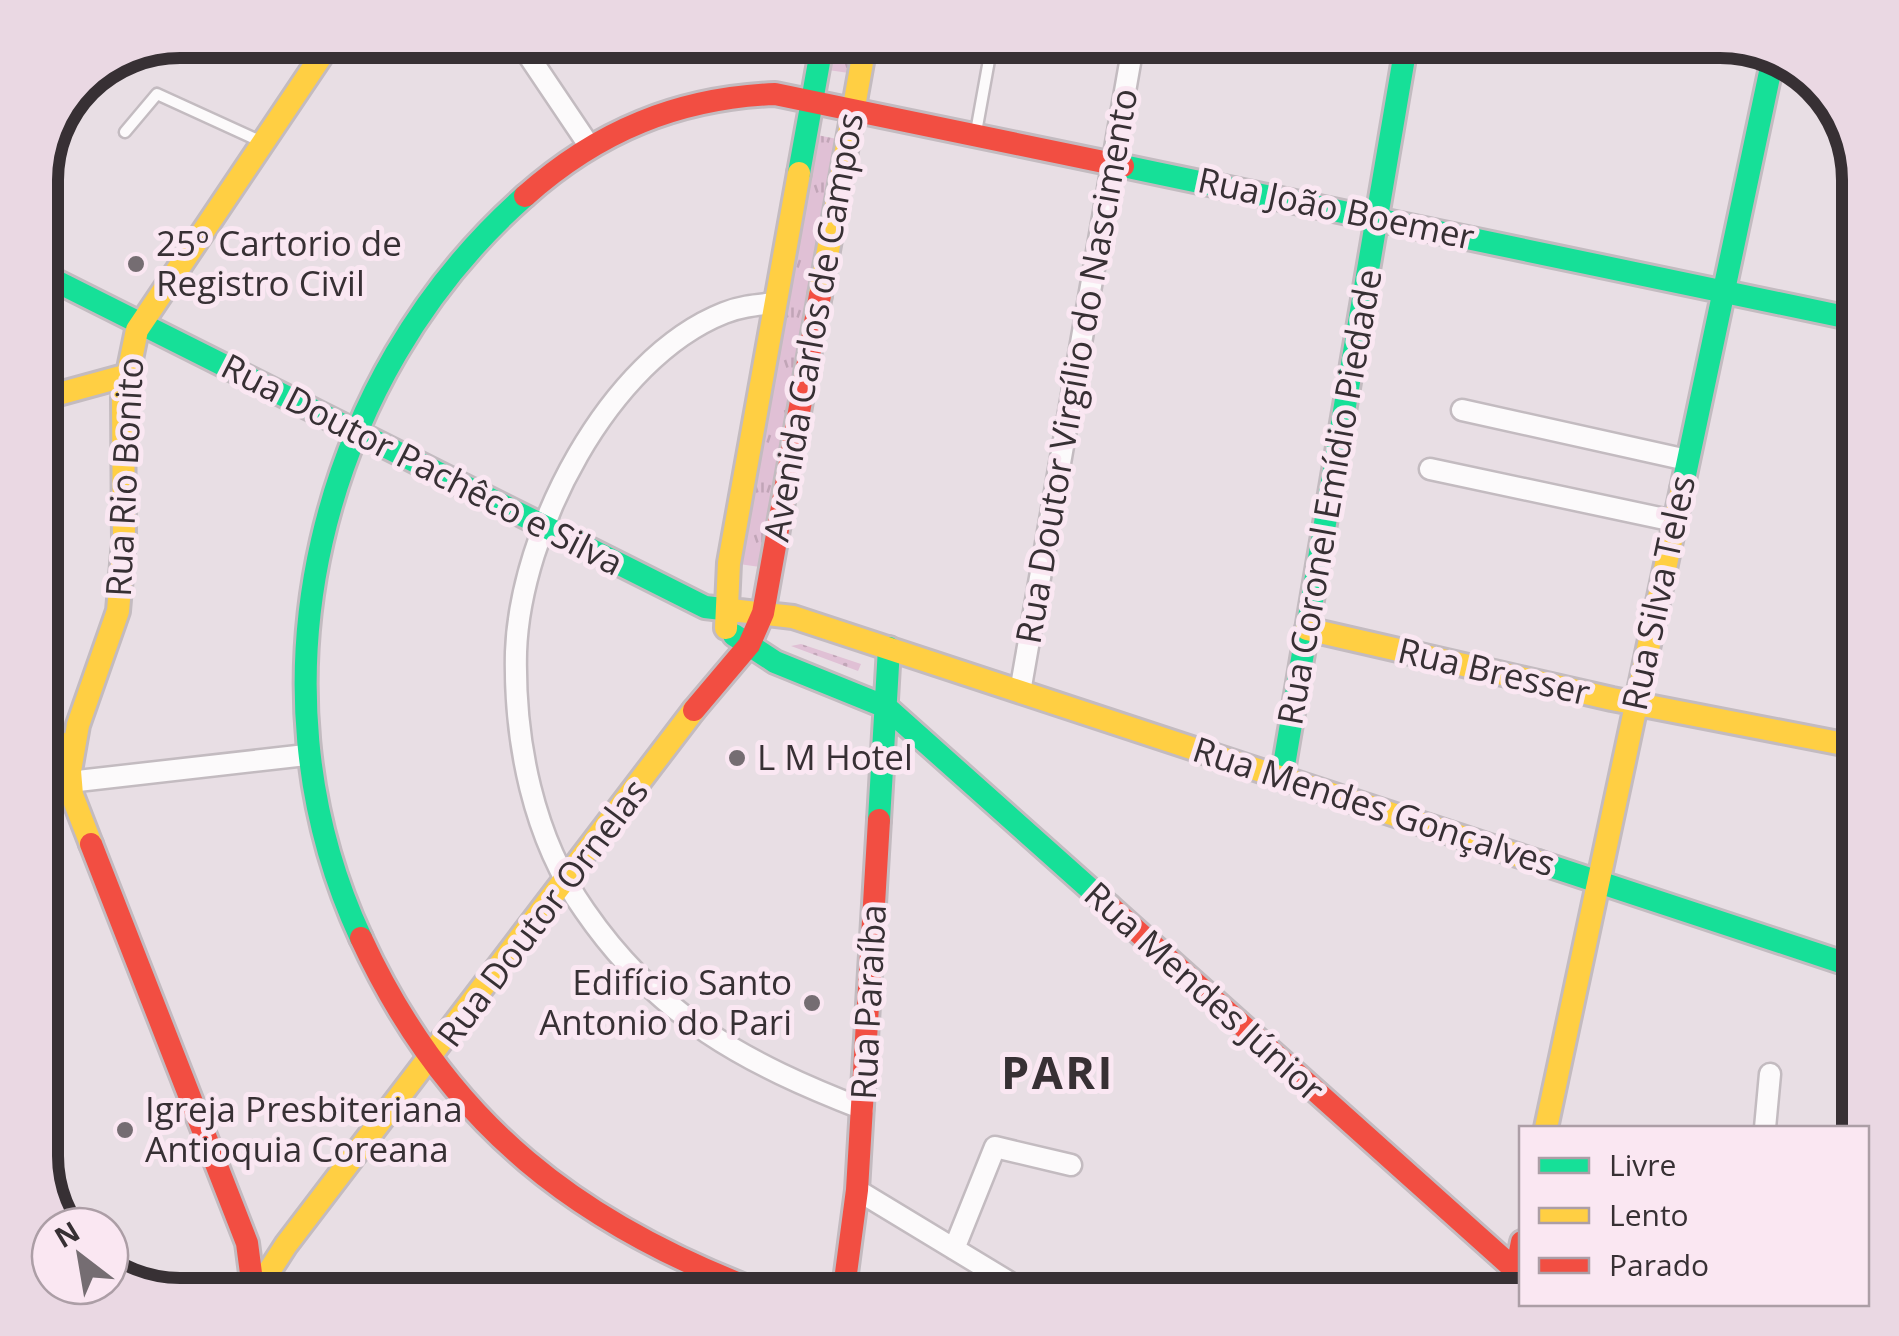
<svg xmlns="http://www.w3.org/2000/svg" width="1899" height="1336" font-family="'Open Sans',sans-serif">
  <defs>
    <pattern id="grass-tufts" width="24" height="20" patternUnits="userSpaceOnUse" patternTransform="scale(2.5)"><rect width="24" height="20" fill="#e0c0d5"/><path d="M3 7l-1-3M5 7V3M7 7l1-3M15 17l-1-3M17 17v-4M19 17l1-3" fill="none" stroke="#c1a5b7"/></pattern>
    <pattern id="park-dots" width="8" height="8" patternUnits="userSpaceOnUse" patternTransform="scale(2.5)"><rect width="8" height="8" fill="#e0c0d5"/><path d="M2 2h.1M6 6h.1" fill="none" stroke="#c1a5b7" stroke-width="1.8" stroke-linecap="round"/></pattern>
  </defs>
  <rect width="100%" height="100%" fill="#e8dee4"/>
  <path fill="url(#grass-tufts)" d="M833,40h22l-6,33 -21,-3z
    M817,135l20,4 -77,428 -21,-3z"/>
  <path fill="url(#park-dots)" d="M801,644l60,20 -3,7 -67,-25z"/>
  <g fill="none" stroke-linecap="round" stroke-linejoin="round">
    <defs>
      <path id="lane" d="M977,46l52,10
        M125,132l32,-38 103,47
        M976,132l15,-83"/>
      <path id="street" d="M518,40l70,104
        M776,303c-18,2 -35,3 -52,10 -116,46 -204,219 -208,339 -2,89 17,186 69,259 73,106 162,153 278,198
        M1462,410l225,50
        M1430,469l244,52
        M1020,692l114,-652
        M69,782l237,-27
        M1765,1128l5,-54
        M857,1190l175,106
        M954,1249l41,-102 76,18"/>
      <path id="fast" d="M1123,166l736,154
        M799,173l24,-133
        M40,273l665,334 26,3
        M1682,489l91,-431
        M734,635l41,27 111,45 223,199
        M1282,777l125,-737
        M879,820l10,-172
        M1538,862l321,106
        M361,938c-117,-251 -42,-560 164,-742"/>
      <path id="slow" d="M820,295l46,-255
        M40,399l84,-23
        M731,610l62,7 745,245
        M726,628l3,-65 70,-390
        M1307,629l305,70 247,48
        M40,730l30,20
        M91,844l-19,-49 -2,-24 8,-46 40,-114 6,-70 -1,-143 14,-68 195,-290
        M1546,1128l136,-639
        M255,1293l31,-48 408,-535"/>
      <path id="jam" d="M525,196c73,-65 153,-98 250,-102l348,72
        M694,710l55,-65 14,-32 57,-318
        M91,844l156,399 7,53
        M1109,906l413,370
        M361,938c86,187 220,289 410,358
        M843,1296l14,-106 22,-370
        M1511,1296l11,-54"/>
    </defs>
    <use href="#lane" stroke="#c3bbc0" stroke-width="15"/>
    <use href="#street" stroke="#c3bbc0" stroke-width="25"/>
    <use href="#fast" stroke="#c3bbc0" stroke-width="28"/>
    <use href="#slow" stroke="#c3bbc0" stroke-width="28"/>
    <use href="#jam" stroke="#c3bbc0" stroke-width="28"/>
    <use href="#lane" stroke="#fcfafb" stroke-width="10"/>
    <use href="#street" stroke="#fcfafb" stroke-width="20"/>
    <use href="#fast" stroke="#16e098" stroke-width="22"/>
    <use href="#slow" stroke="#ffcf43" stroke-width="22"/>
    <use href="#jam" stroke="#f24e42" stroke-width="22"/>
  </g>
  <g fill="#756d72" stroke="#fae7f2" stroke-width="4">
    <circle cx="136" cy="264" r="10"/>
    <circle cx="737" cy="758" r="10"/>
    <circle cx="812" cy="1003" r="10"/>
    <circle cx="125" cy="1130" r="10"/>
  </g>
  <g text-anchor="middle" stroke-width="10" stroke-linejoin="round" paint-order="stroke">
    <g font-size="35" fill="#373034" stroke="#fae7f2">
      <text transform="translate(1336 209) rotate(12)" y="12">Rua João Boemer</text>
      <text transform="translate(814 327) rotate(-80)" y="12">Avenida Carlos de Campos</text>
      <text transform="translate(1077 366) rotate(-80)" y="12">Rua Doutor Virgílio do Nascimento</text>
      <text transform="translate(422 465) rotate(27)" y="12">Rua Doutor Pachêco e Silva</text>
      <text transform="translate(125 477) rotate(-87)" y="12">Rua Rio Bonito</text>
      <text transform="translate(1330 497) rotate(-80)" y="12">Rua Coronel Emídio Piedade</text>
      <text transform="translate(1659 593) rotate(-78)" y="12">Rua Silva Teles</text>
      <text transform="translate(1494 672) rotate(13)" y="12">Rua Bresser</text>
      <text transform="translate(1374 807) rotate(18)" y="12">Rua Mendes Gonçalves</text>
      <text transform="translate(543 913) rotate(-53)" y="12">Rua Doutor Ornelas</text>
      <text transform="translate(1204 992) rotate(42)" y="12">Rua Mendes Júnior</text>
      <text transform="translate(869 1002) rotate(-87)" y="12">Rua Paraíba</text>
    </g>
    <g font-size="35" fill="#373034" stroke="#fae7f2" text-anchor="start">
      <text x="156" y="256">25º Cartorio de<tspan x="156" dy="40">Registro Civil</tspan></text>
      <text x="757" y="770">L M Hotel</text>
      <text x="792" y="995" text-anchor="end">Edifício Santo<tspan x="792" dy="40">Antonio do Pari</tspan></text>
      <text x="145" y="1122">Igreja Presbiteriana<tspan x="145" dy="40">Antioquia Coreana</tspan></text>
    </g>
    <g font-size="45" font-weight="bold" letter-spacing="2.5" fill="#373034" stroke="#fae7f2">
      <text x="1058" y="1089">PARI</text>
    </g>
  </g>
  <path d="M0 0H1899V1336H0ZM180 58H1720A122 122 0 0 1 1842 180V1156A122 122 0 0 1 1720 1278H180A122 122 0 0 1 58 1156V180A122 122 0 0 1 180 58Z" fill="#ead8e3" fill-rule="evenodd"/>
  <path fill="none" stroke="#373034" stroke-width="12" d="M180 58H1720A122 122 0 0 1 1842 180V1156A122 122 0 0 1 1720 1278H180A122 122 0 0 1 58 1156V180A122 122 0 0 1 180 58Z"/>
  <rect x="1519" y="1126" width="350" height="180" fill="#fae7f2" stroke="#ac9ea6" stroke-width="2.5"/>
  <rect x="1539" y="1158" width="50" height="15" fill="#16e098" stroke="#ac9ea6" stroke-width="2.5"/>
  <text x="1609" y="1176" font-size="30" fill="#373034">Livre</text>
  <rect x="1539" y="1208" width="50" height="15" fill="#ffcf43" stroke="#ac9ea6" stroke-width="2.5"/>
  <text x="1609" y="1226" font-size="30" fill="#373034">Lento</text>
  <rect x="1539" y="1258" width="50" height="15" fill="#f24e42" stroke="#ac9ea6" stroke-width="2.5"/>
  <text x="1609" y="1276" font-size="30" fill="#373034">Parado</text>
  <g transform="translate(80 1256) rotate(329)"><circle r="48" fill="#fae7f2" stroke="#ac9ea6" stroke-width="2.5"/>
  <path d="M0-8L18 38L0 25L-18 38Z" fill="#756d72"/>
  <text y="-15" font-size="28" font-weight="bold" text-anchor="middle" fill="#373034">N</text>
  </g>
</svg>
